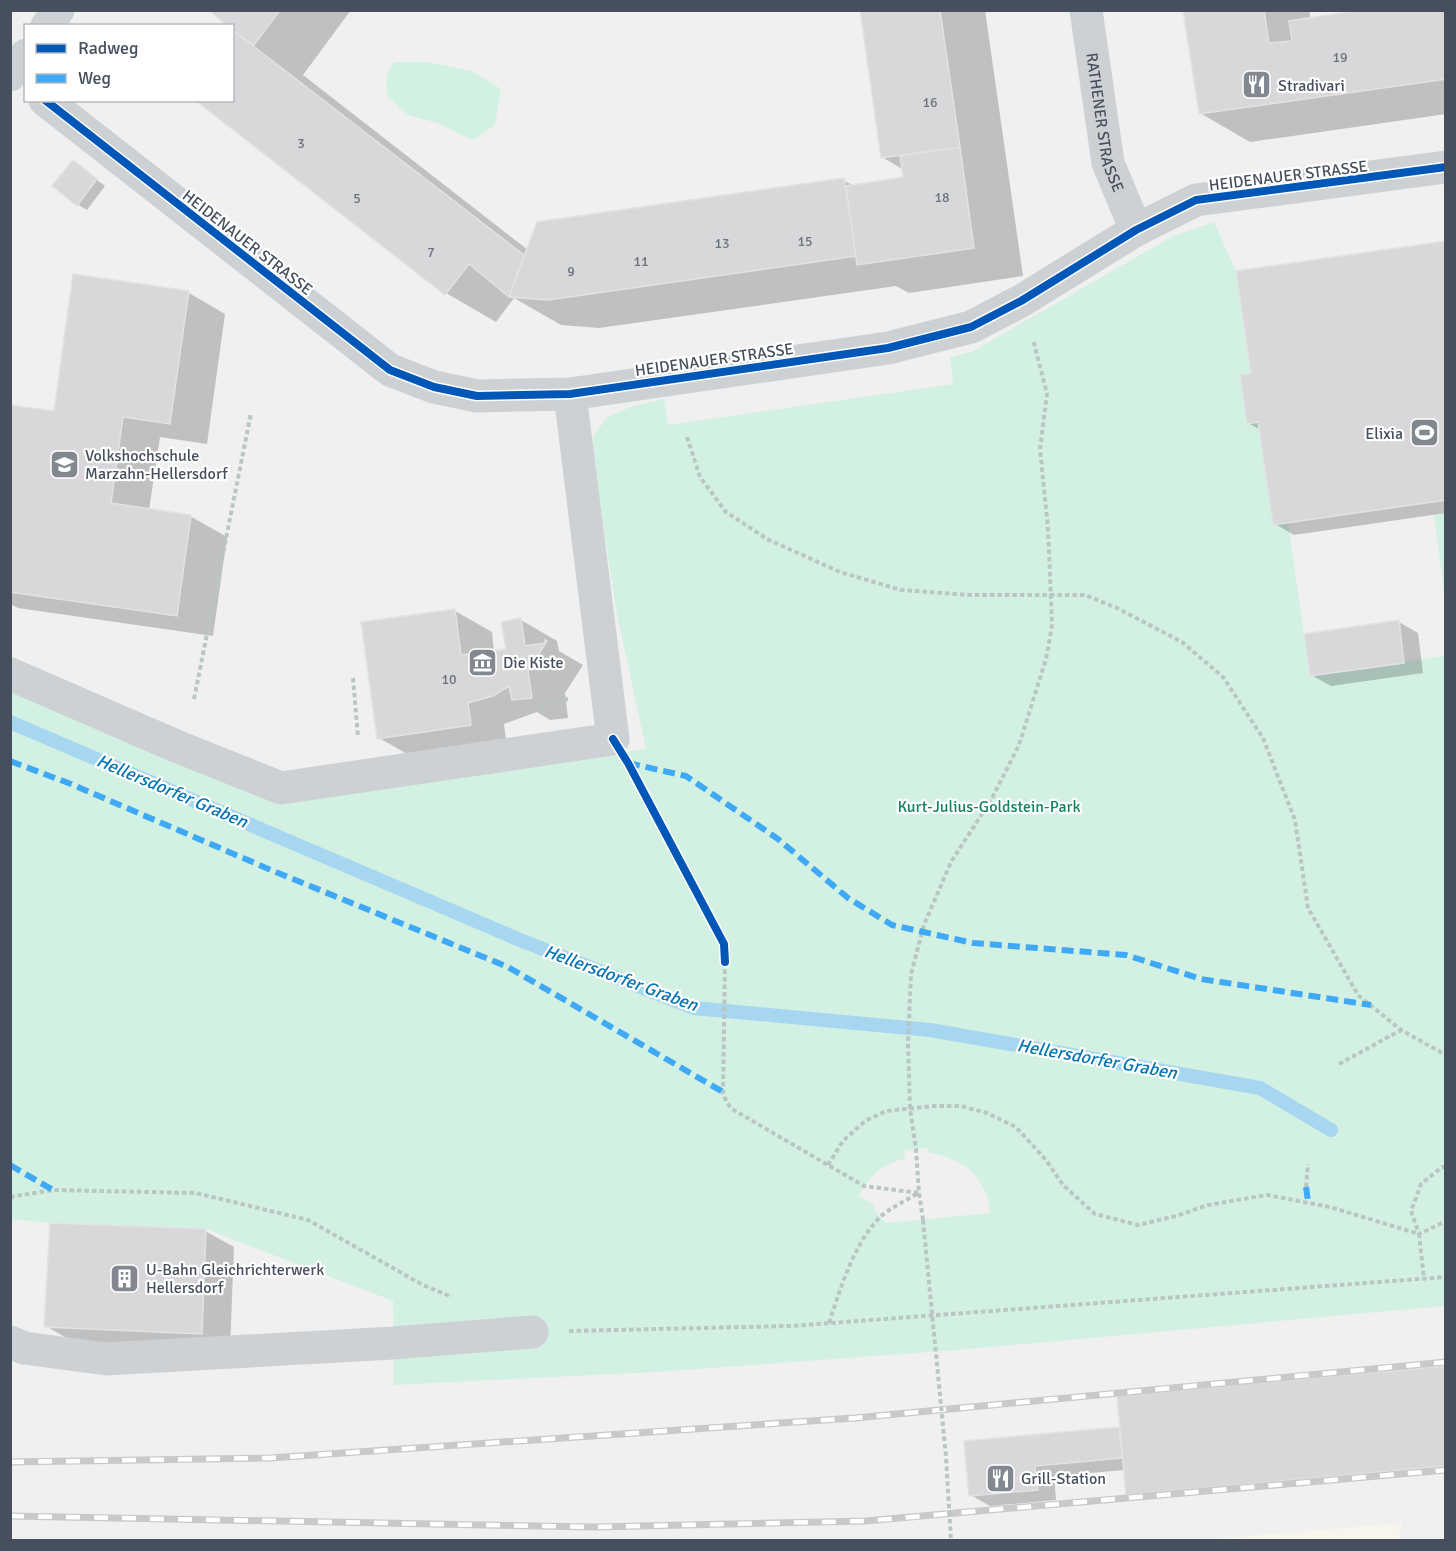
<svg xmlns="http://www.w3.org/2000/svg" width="1456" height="1551" font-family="Signika,sans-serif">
  <rect width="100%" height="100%" fill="#f1f0f0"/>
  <path fill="#f8f6ec" d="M1402,1523l-3,17h-196z"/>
  <path fill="#d3f1e3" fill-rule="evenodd" d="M394,62h34l44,9 29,18 -6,36 -22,15 -36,-17 -29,-8 -21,-19 -1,-20z
    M1214,222l22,49 15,103 -11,2 7,47 11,-1 16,103 14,-2 22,152 135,-19v650l-487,44 -302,22 -262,13 -1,-84 -187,-72 -156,-6 -39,-4 -1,-535 271,114 365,-49 -30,-139 -21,-140 -2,-33 14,-20 26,-11 31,-7 4,26 285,-41 -3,-27 23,-6 200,-115zM928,1148l1,5c35,5 58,24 61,60l-104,10 -12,-13 1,-4 -16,-11c11,-19 24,-32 46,-36l-1,-9z
    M1445,513h1l-1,86 -11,-84z"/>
  <path fill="#0003" d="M211,10h140l-48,65 225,175 315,-70 11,6 51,-7 -1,-9 -22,-13 -21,-147h124l38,266 -114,17 -13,-7 -297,42 -38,-3 -47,-27 -18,24 -50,-29 -214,-193v-62l5,-6 -5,-6z
    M1185,10h124l2,9 135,-9v104l-196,28 -50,-29z
    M73,162l32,24 -18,24 -10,-6z
    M1446,242v271l-152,22 -19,-11 -14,-94 -13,-7 5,-48z
    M189,293l36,21 -18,130 -47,-7 -11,73 41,6 37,21 -14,99 -195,-28 -8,-4v-198l45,7z
    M455,611l37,21 2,20 13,-2 14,-30 36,21 2,10 24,14 -18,28 3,25 -18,2 -13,-8 -33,12 3,22 -91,13 -37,-21z
    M1399,622l19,11 5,40 -92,13 -20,-11z
    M205,1231l29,16 -4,102 -155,-6 -29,-17z
    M1446,1367v104l-310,29 -9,-6 -2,-24 -71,6 2,24 -66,6 -19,-11 -5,-52 155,-14z"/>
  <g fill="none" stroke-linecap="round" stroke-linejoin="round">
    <path stroke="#a6d6f0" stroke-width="14" d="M10,722l510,218 174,68 236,22 330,58 71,42"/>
  </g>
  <path fill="#d8d8db" stroke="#e2e2e3" stroke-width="1.5" d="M209,10h71l-26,35 -22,-15v-4h-5z
    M860,10h80l20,137 -79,11z
    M1183,10h81l5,33 23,-2 -3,-20 72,-11h85v69l-247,35z
    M235,32l289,223 -15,42 -40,-33 -24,31 -250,-195h37v-65z
    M960,147l14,101 -117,17 -11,-79 57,-9 -3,-21z
    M73,160l24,19 -20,27 -25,-20z
    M844,178l12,78 -308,44 -39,-3 28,-75z
    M1446,241v259l-173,25 -15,-103 -11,2 -7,-49 11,-1 -15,-103z
    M73,274l116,17 -19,133 -47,-7 -12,86 80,12 -14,101 -167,-24v-187l44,6z
    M455,609l6,46 45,-6 -5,-27 20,-4 4,28 20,-3v-3l2,1 -19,30 4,27 -20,2 -3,-14 -16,10 -25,7 3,22 -94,14 -16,-117z
    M1399,620l5,43 -94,13 -6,-42z
    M50,1223l156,6 -4,105 -158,-7z
    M1446,1366v100l-320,29 -9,-99z
    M1119,1427l3,31 -87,8 3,24 -69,6 -5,-55z"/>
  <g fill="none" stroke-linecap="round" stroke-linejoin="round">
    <path stroke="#bac6c4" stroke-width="4" stroke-dasharray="4.5 3" stroke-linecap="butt" d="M687,437l13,40 26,35 41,27 73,33 61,18 68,5h116l32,13 65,34 41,35 40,61 32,82 13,88 50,87 43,35 45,25
      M353,678l5,59
      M194,699l57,-286
      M543,711l-1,-8 26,-4
      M725,962l-2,130 3,9 6,8 132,77 55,7
      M1339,1064l62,-34
      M828,1165l15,-24 22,-20 21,-10 48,-5h27l26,7 29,14 30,33 17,25 32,29 43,11 38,-9 32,-11 59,-10 63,12 89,27 5,45
      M1446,1167h-4l-21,17 -10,27 8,23 27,-13
      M1306,1187l2,-23
      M10,1197l43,-7 143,3 112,27 115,65 29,12
      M923,1220l-4,-27 -3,-44 -6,-41 -2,-65 3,-69 13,-49 27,-63 40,-62 28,-55 27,-86 6,-34 -4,-97 -8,-79 7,-55 -14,-55
      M829,1323c12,-36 24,-77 50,-105 10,-10 27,-17 39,-25
      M569,1331l222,-5 655,-49"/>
    <g stroke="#ced1d4" stroke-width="33">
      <path id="s1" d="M1086,10l22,153 28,67"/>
      <path d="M47,26l11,-16"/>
      <path d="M10,75l16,-20"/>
      <path d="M45,100l345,270 44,17 43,9 93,-2 318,-46 83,-21 50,-26 115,-71 60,-30 250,-33"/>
      <path d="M10,674l166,72 105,42 332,-49 -43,-345"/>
      <path d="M10,1342l14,6 82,11 287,-16 139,-11"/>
    </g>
    <defs>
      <path id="rail" d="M10,1462l260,-4 585,-40 591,-56
        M10,1516l584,11 271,-6 581,-51"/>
    </defs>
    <use href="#rail" stroke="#c7c9cb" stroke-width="7"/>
    <use href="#rail" stroke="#fff" stroke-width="4.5" stroke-dasharray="14" stroke-linecap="butt"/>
    <path stroke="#bac6c4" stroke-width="4" stroke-dasharray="4.5 3" stroke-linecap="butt" d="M923,1220l23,237 5,83"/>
    <path stroke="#3fa9f5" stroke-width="6" stroke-dasharray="12 6" stroke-linecap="butt" d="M10,761l61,23 200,86 237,97 215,125
      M628,763l58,13 92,63 70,59 44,27 81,18 153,12 75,24 170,26
      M10,1165l43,25
      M1306,1187l2,14"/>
    <defs>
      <path id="cycleway" d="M45,100l345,270 44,17 43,9 93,-2 318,-46 83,-21 50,-26 115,-71 60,-30 250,-33
        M613,739l15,24 96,181 1,18"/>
    </defs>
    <use href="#cycleway" stroke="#fff" stroke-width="11"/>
    <use href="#cycleway" stroke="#0057b8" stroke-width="8"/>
  </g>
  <defs>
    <symbol id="restaurant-square" viewBox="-11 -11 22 22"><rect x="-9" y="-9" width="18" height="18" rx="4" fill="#828790" stroke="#fff"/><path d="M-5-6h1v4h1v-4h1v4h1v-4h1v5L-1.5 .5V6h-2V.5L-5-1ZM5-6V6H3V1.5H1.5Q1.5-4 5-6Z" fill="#fff"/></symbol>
    <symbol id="stadium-square" viewBox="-11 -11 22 22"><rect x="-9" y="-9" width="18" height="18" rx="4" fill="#828790" stroke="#fff"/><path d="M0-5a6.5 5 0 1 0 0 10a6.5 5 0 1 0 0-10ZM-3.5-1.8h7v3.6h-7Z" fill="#fff"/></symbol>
    <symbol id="university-square" viewBox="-11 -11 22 22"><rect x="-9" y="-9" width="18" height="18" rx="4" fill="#828790" stroke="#fff"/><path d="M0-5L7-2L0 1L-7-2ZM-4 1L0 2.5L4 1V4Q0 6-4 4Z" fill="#fff"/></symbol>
    <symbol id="museum-square" viewBox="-11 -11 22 22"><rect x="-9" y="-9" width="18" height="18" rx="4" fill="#828790" stroke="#fff"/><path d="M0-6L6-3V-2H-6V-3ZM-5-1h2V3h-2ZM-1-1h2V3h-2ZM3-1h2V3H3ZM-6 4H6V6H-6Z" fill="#fff"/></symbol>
    <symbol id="building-square" viewBox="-11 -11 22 22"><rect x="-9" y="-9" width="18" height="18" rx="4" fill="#828790" stroke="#fff"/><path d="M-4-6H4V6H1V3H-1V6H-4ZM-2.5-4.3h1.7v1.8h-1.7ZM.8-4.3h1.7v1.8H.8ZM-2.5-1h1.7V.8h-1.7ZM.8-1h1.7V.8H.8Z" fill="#fff"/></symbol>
  </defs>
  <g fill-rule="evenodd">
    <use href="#restaurant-square" x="1240" y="68" width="33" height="33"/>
    <use href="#stadium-square" x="1408" y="416" width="33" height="33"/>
    <use href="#university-square" x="48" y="448" width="33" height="33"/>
    <use href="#museum-square" x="466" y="646" width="33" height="33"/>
    <use href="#building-square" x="108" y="1262" width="33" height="33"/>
    <use href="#restaurant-square" x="984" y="1462" width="33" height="33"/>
  </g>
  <g text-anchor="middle" stroke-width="4.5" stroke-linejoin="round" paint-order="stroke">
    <g font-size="14" fill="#6c737e">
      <text x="1340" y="62">19</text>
      <text x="930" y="107">16</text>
      <text x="301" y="148">3</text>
      <text x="942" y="202">18</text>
      <text x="357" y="203">5</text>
      <text x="805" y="246">15</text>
      <text x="722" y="248">13</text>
      <text x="431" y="257">7</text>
      <text x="641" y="266">11</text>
      <text x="571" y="276">9</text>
      <text x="449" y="684">10</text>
    </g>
    <g font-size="16" fill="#464f5d" stroke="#fff" text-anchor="start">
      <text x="1278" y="91">Stradivari</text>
      <text x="1403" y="439" text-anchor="end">Elixia</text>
      <text x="85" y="461">Volkshochschule<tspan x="85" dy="18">Marzahn-Hellersdorf</tspan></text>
      <text x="503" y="668">Die Kiste</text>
      <text x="146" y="1275">U-Bahn Gleichrichterwerk<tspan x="146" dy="18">Hellersdorf</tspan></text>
      <text x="1021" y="1484">Grill-Station</text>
    </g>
    <g font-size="16" fill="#464f5d" stroke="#fff">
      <text dy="6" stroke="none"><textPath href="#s1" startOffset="114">RATHENER STRASSE</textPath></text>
      <text transform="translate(1288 175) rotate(-7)" y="6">HEIDENAUER STRASSE</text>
      <text transform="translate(248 242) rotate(38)" y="6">HEIDENAUER STRASSE</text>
      <text transform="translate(714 359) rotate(-8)" y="6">HEIDENAUER STRASSE</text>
    </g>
    <g font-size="16" fill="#13835a" stroke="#fff">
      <text x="989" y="812">Kurt-Julius-Goldstein-Park</text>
    </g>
    <g font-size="18" font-style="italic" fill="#0675b1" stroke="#fff">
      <text transform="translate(172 791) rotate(23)" y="6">Hellersdorfer Graben</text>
      <text transform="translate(621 978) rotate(20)" y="6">Hellersdorfer Graben</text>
      <text transform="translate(1097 1059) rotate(10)" y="6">Hellersdorfer Graben</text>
    </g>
  </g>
  <rect width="1456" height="1551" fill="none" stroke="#464f5d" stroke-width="24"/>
  <rect x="24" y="24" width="210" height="78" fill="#ffffff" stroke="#b5b9be" stroke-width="1.5"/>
  <rect x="36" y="44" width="30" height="9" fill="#0057b8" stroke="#b5b9be" stroke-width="1.5"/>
  <text x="78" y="54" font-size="18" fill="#464f5d">Radweg</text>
  <rect x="36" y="74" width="30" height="9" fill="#3fa9f5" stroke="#b5b9be" stroke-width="1.5"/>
  <text x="78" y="84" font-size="18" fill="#464f5d">Weg</text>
</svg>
